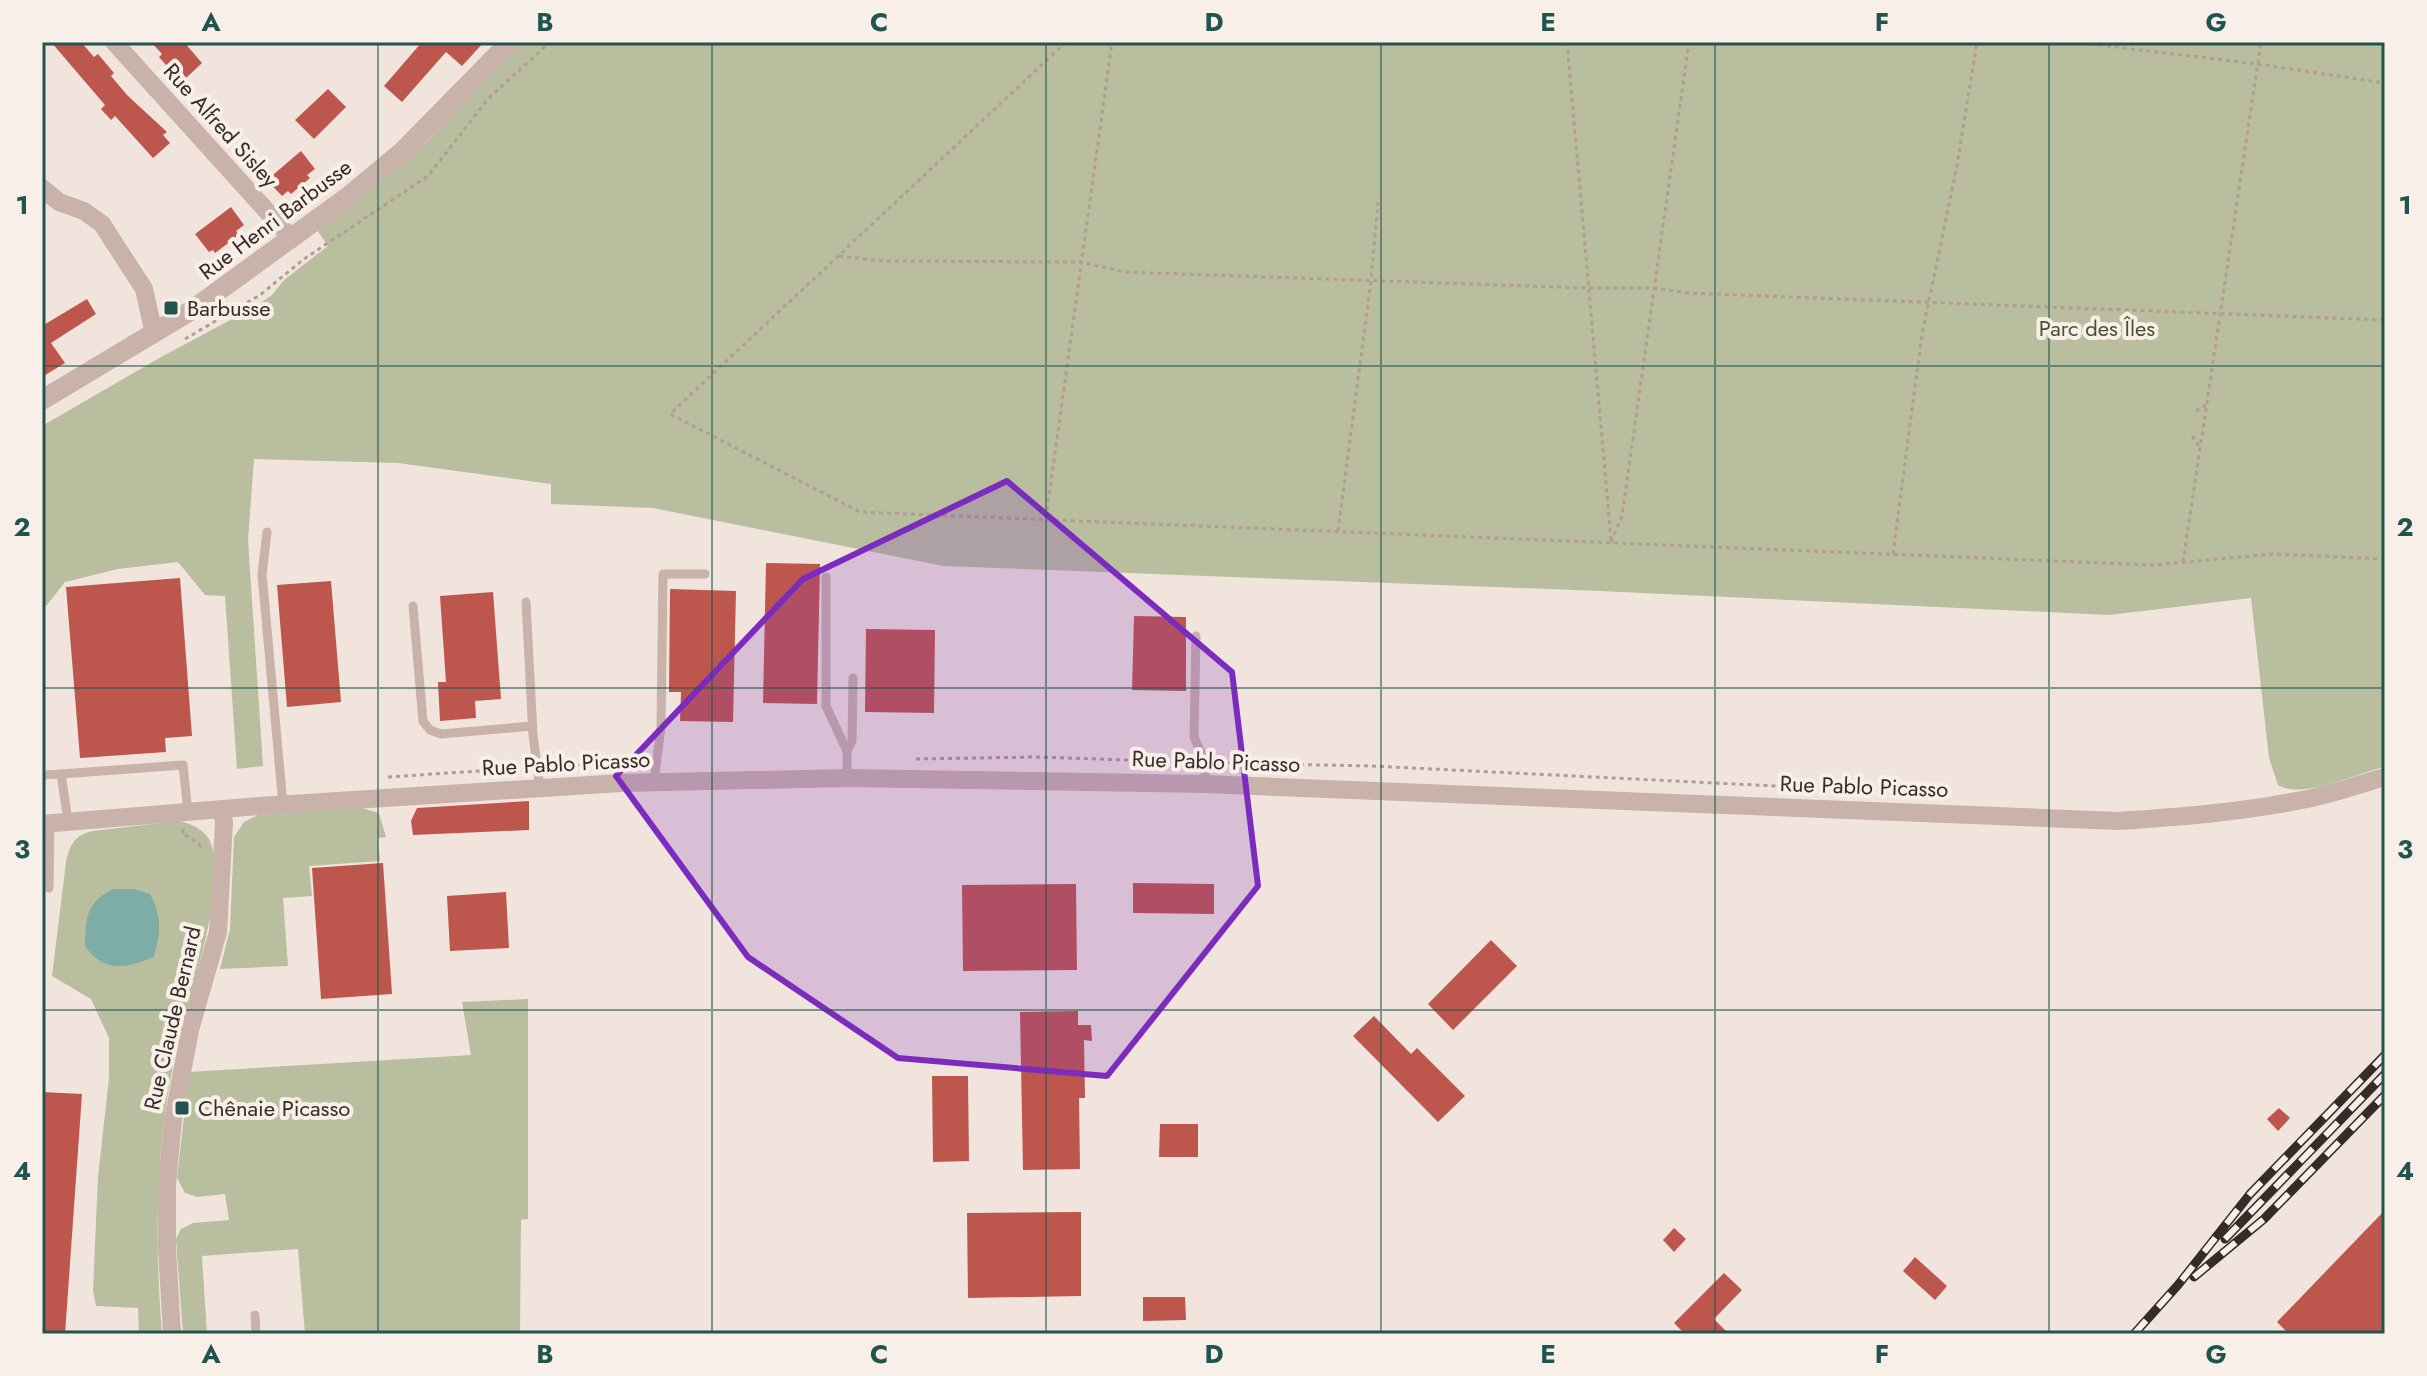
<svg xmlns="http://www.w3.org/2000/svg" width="2427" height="1376" font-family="Jost,sans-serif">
  <rect width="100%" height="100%" fill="#f0e4dd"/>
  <path fill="#b9bf9e" d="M521,42h1864v725c-29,6 -81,33 -107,18l-9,-27 -18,-160 -142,17 -509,-24 -657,-25 -290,-58 -102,-4v-20l-153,-21 -144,-4 -6,81 15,226 -26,3 -12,-173 -20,-1 -27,-33 -60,7 -53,13 -18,23h-5v-179l119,-69 92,-49 19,-13 12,-15 44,-34 -11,-16 52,-38 58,-51z
    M362,808l17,5 7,24 -8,1 2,23 -71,5 3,30 -29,2 5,68 -68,3 10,-40 4,-92 10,-15 14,-7z
    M178,821c16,3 32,11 35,29 10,59 -28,155 -40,216 -18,87 -18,180 -11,268h-23l-1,-26 -42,-2 -3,-15 5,-114 11,-99v-40l-18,-39 -39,-23 14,-114c4,-18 9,-27 27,-31z
    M528,999v220l-7,1 -1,114h-215l-7,-85 -96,7 5,78h-24l-7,-95 5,-10 12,-6 36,-3 -4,-26 -28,3 -12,-4 -8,-15 12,-106 282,-17 -9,-53z"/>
  <path fill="#7eaca6" d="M113,889h21l16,5c12,24 11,36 4,63 -28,11 -49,17 -69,-11 1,-29 1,-43 28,-57z"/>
  <path fill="#bd574e" d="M51,42h30l13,15 4,-3 16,19 -3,3 16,19 40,37 -4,3 7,8 -17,15 -38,-42 -4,4 -10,-11 4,-4z
    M151,42h33l18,21 -17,16 -6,-7 -4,3 -16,-18 3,-3z
    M422,42h62l-22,24 -16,-14 -44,50 -18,-16z
    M328,89l18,18 -32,32 -19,-19z
    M301,151l14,18 -8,6 3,3 -19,16 -3,-3 -6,5 -15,-16z
    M231,207l13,18 -8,6 3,4 -24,18 -2,-3 -4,2 -14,-18z
    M87,299l9,15 -45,29 14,20 -23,14v-51z
    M766,563l54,1 -3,140 -54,-1z
    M180,578l12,158 -27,2 1,14 -86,6 -14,-171z
    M331,581l10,121 -54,5 -10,-122z
    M670,589l66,2 -3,131 -53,-1 1,-29h-12z
    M493,592l8,107 -26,2 1,17 -36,3 -2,-39h8l-6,-86z
    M1134,616l52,1v74l-54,-1z
    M866,629l69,1 -1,83 -69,-1z
    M529,801v29l-116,5 -2,-14 6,-13z
    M383,863l9,131 -71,5 -9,-131z
    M1133,883l81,1v30l-81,-1z
    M1076,884l1,86 -114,1 -1,-86z
    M506,892l3,56 -59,3 -3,-55z
    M1491,940l26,26 -64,64 -25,-26z
    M1078,1011v14h13l1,16 -8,-1 1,58h-6l1,71 -57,1 -3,-158z
    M1374,1016l37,38 6,-6 48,48 -27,26 -85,-86z
    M932,1076h36l1,85 -36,1z
    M42,1092l40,2 -17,240h-23z
    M2279,1108l11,10 -12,13 -11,-12z
    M1160,1124h38v33h-39z
    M2385,1210v124h-96l-12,-12z
    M1081,1212v84l-113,2 -1,-85z
    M1674,1228l12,11 -12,13 -11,-12z
    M1915,1257l32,29 -12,14 -32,-29z
    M1724,1273l18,17 -28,29 15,15h-44l-11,-11z
    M1143,1297h42l1,23 -43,1z"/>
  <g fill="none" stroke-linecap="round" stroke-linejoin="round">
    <path stroke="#b39c94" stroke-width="3" stroke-dasharray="4 4" stroke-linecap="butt" d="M1066,42l-396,372 190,98 1293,53 120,-11 112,5
      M1567,42l44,498
      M2075,42l182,22 128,19
      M839,256l43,5 199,1 43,10 463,16h67l33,5 698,27
      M185,339l75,-44 44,-36 124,-83 60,-77 62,-57
      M2196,411l10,-6
      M2192,436l7,10
      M1046,518l66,-476
      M1338,531l33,-250 7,-79
      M1611,542l11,-26 67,-474
      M1893,554l29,-220 34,-163 21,-129
      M2183,562l78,-520
      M916,759l119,-2 153,5
      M1220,763l152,3 464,23
      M552,766l36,-1
      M388,777l136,-9
      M183,829v6l7,2 14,12
      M155,1107l10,-56"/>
    <path stroke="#c8b2aa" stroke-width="9" d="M267,532l-5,42 21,231
      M826,577v129l21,45v27
      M526,602l7,133 7,53
      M413,606l10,115 7,9 11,4 91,-8
      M1196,636l-2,101 11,25v22
      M847,751l5,-10 1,-63
      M42,775l19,-1
      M654,782l7,-55 2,-153h42
      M68,821l-7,-47 122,-9 5,47
      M49,888l1,-65
      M255,1315l1,19"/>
    <path stroke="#c8b2aa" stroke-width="18" d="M114,42l178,197
      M42,188l17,14 25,9 18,13 42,65 10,45
      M42,824l217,-18 362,-23 226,-5 358,6 913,37c62,-4 123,-9 184,-21 28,-5 55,-15 83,-23
      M172,1334l-5,-86v-64l6,-64 17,-90 28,-98 6,-109 -2,-14"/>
    <path stroke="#c8b2aa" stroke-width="20" d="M42,400l150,-90 157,-114 53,-44 108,-110"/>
    <defs>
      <path id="rail" d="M2225,1239l160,-165
        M2194,1277l70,-58 121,-124
        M2134,1334l44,-49 72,-91 135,-139"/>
    </defs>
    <use href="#rail" stroke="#362b29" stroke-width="9"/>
    <use href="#rail" stroke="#f8efe9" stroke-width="6" stroke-dasharray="18" stroke-linecap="butt"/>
  </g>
  <path fill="#7b2cbf" fill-opacity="0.2" stroke="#7b2cbf" stroke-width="6" stroke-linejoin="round" d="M1007,481l225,191 26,214 -151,190 -209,-18 -150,-101 -132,-181 187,-197z"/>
  <path fill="none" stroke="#21544f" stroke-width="2" stroke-opacity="0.55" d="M378,42v1292M712,42v1292M1046,42v1292M1381,42v1292M1715,42v1292M2049,42v1292M42,366h2343M42,688h2343M42,1010h2343"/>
  <g fill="#21544f" stroke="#f8efe9" stroke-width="3">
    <rect x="163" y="300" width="16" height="16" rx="4"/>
    <rect x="174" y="1100" width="16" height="16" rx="4"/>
  </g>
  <g text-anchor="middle" stroke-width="8" stroke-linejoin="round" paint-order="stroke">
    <g font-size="22" fill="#362b29" stroke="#f8efe9">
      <text transform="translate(221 125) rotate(48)" y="8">Rue Alfred Sisley</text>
      <text transform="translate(275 219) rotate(-37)" y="8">Rue Henri Barbusse</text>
      <text transform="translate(1216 761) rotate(2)" y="8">Rue Pablo Picasso</text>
      <text transform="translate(566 763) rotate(-3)" y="8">Rue Pablo Picasso</text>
      <text transform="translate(1864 786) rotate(2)" y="8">Rue Pablo Picasso</text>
      <text transform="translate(172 1018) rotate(-77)" y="8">Rue Claude Bernard</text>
    </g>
    <g font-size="22" fill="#362b29" stroke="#f8efe9" text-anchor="start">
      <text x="187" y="316">Barbusse</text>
      <text x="198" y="1116">Chênaie Picasso</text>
    </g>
    <g font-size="22" fill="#4b522e" stroke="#f8efe9">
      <text x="2097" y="336">Parc des Îles</text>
    </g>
  </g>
  <rect width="2427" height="1376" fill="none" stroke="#f8efe9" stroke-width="88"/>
  <rect x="44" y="44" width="2339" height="1288" fill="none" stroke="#21544f" stroke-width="3"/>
  <g font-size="26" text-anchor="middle" font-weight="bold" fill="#21544f">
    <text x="211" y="31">A</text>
    <text x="545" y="31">B</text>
    <text x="879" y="31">C</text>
    <text x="1214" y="31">D</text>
    <text x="1548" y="31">E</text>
    <text x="1882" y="31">F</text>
    <text x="2216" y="31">G</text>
    <text x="22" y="214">1</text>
    <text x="2405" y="214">1</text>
    <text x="22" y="536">2</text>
    <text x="2405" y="536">2</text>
    <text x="22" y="858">3</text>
    <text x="2405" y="858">3</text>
    <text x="22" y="1180">4</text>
    <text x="2405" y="1180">4</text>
    <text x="211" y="1363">A</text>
    <text x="545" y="1363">B</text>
    <text x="879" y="1363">C</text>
    <text x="1214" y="1363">D</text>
    <text x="1548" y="1363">E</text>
    <text x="1882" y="1363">F</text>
    <text x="2216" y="1363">G</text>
  </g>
</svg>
